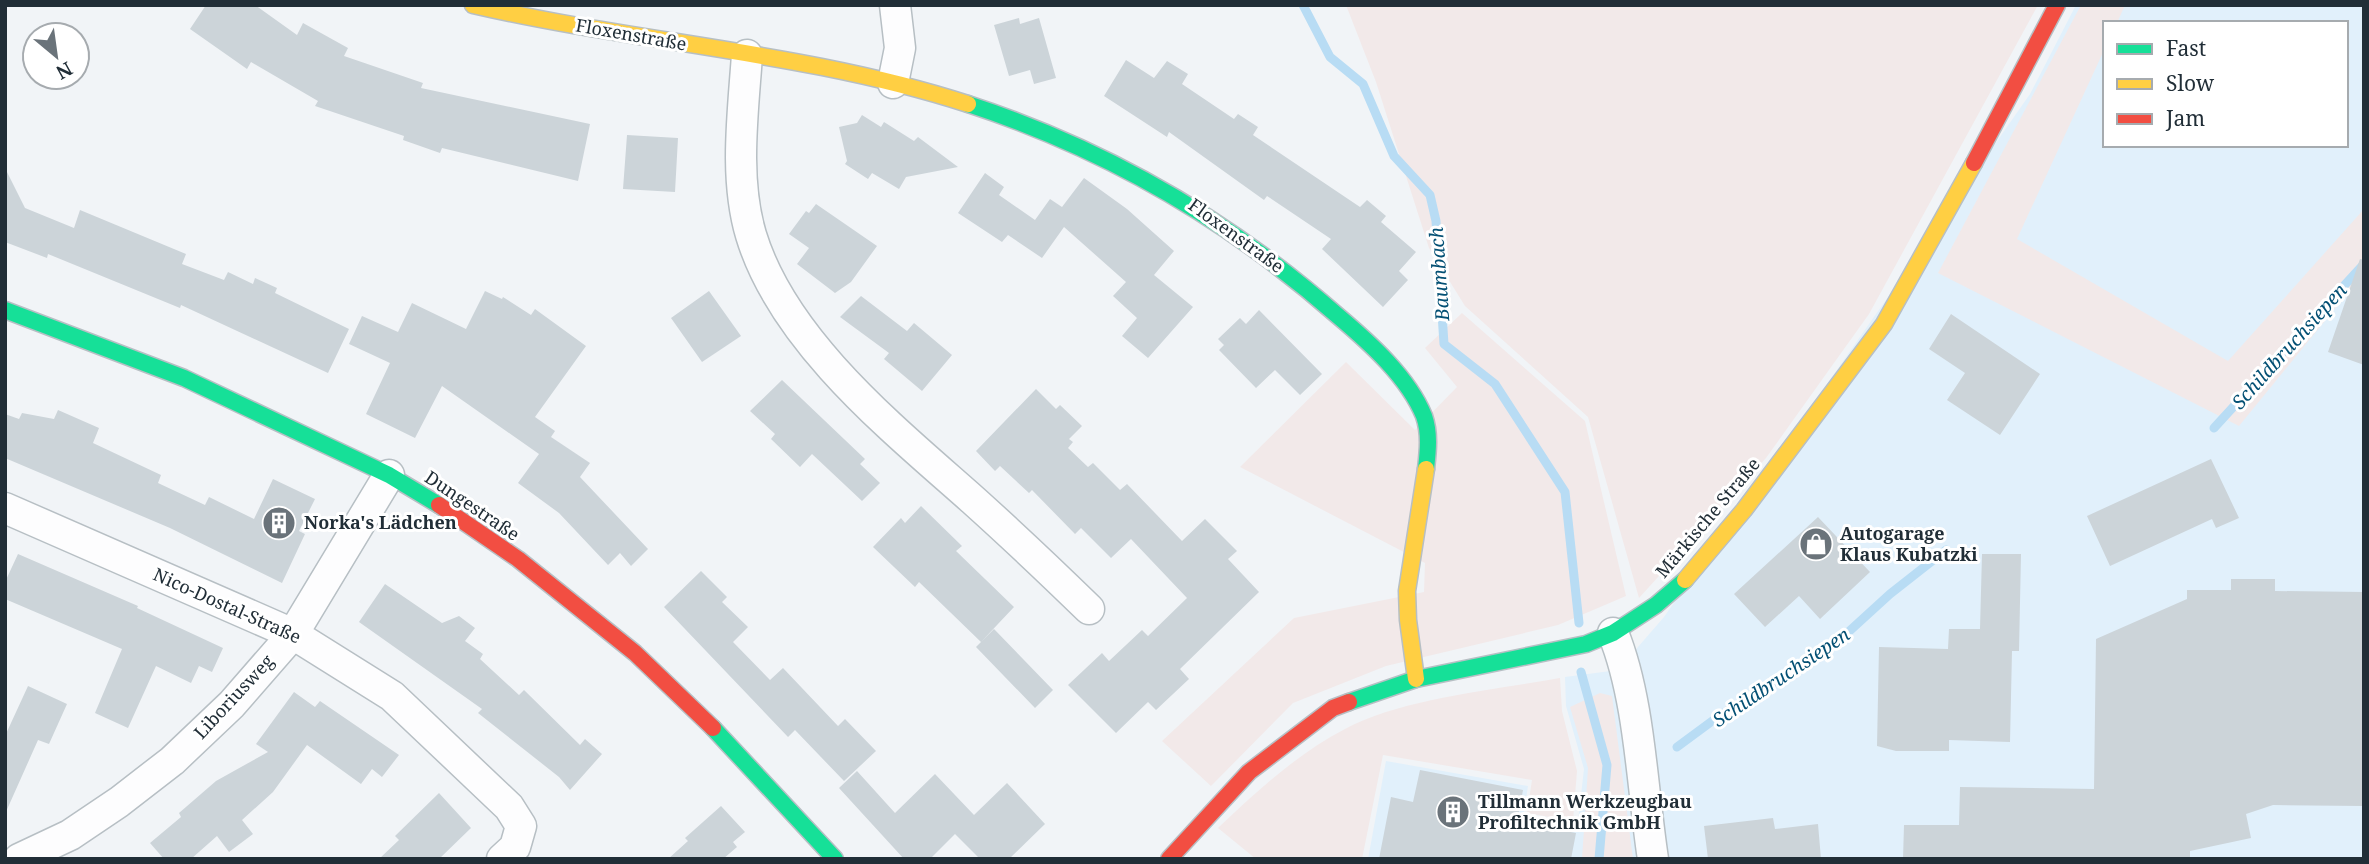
<svg xmlns="http://www.w3.org/2000/svg" width="2369" height="864" font-family="'Noto Serif',serif">
  <rect width="100%" height="100%" fill="#f1f4f7"/>
  <path fill="#e1f0fb" fill-rule="evenodd" d="M2076,5h288v854h-996l18,-98 142,25 -5,32 54,12 7,-61 -18,-63 -1,-29 53,-7 46,-53 366,-523zM2105,23h241v122h-241z"/>
  <path fill="#f2e9e9" d="M1346,5h692l-169,309 -103,144 -127,140 -51,-181 -123,-111 -36,-58 -53,-166z
    M2081,5h44l-8,18h-12v25l-88,191 211,122 136,-152v83l-13,-3 -112,137 -301,-153z
    M1462,313l123,108 41,175 -68,29 -172,41 -93,37 -82,83 -49,-45 132,-123 130,-26 1,-29 -185,-96 106,-105 69,68 42,-43 -32,-39z
    M1560,678l2,33 15,60 -4,50 -46,-8 5,-33 -149,-25 -21,104h-106l-38,-31c39,-37 79,-74 127,-99 58,-31 150,-39 215,-51z
    M1600,693l12,3 21,163h-51l6,-91 -18,-61z"/>
  <g fill="none" stroke-linecap="round" stroke-linejoin="round">
    <path stroke="#b8dcf4" stroke-width="9" d="M1303,5l27,52 33,27 31,72 36,39 6,26 8,123 51,40 70,108 14,131
      M2214,428l149,-163
      M1581,672l26,93 -8,94
      M1677,747l42,-31 114,-70 57,-52 56,-44"/>
  </g>
  <path fill="#ccd4d9" d="M206,5h49l42,30 6,-12 45,25 -4,8 79,27 -2,5 169,36 -12,57 -136,-33 -2,5 -37,-13 1,-4 -89,-30 3,-5 -67,-39 -4,7 -57,-40z
    M1019,18l1,6 19,-6 17,60 -22,6 -4,-14 -21,6 -15,-51z
    M1126,60l28,18 13,-17 21,13 -6,10 52,35 4,-5 20,13 -5,8 107,72 7,-7 19,16 -5,6 35,30 -17,19 9,9 -25,27 -61,-58 9,-10 -64,-43 -3,4 -95,-68 -2,5 -63,-41z
    M862,115l19,12 3,-5 30,19 4,-4 40,30 -52,10 -7,12 -27,-16 -4,6 -23,-15 2,-3 -8,-34 18,-4z
    M627,135l51,3 -3,54 -52,-3z
    M5,168l20,40 49,20 6,-18 106,44 -4,10 42,16 4,-8 25,12 2,-6 22,10 -2,5 74,36 -21,44 -147,-68 -1,3 -132,-54 -1,4 -42,-16z
    M985,173l19,14 -5,8 36,25 15,-21 12,8 22,-29 43,31 47,42 -20,24 39,32 -45,51 -26,-22 15,-18 -24,-22 13,-14 -62,-55 -22,31 -34,-23 -6,7 -44,-29z
    M816,204l61,42 -26,36 -16,11 -38,-29 12,-16 -20,-14 17,-23 3,2z
    M2360,259l4,1v105l-36,-13z
    M485,291l17,8 1,-2 28,18 4,-6 51,37 -51,71 20,14 -4,6 39,26 -10,14 68,72 -17,17 -11,-13 -12,12 -49,-52 -41,-30 21,-29 -97,-68 -27,52 -49,-24 24,-51 -41,-19 13,-28 36,16 14,-29 54,26z
    M709,291l32,45 -39,26 -31,-44z
    M861,296l46,35 7,-8 38,32 -30,36 -38,-32 5,-6 -49,-36z
    M1259,310l63,64 -22,21 -25,-25 -19,18 -37,-38 5,-5 -6,-6 22,-21 6,6z
    M1951,314l89,60 -40,61 -53,-35 18,-27 -36,-24z
    M782,380l83,79 -5,5 20,19 -18,18 -50,-47 -12,13 -29,-28 4,-5 -25,-23z
    M1036,389l20,20 4,-4 22,21 -13,13 4,3 -5,6 20,19 5,-4 27,27 7,-6 55,57 23,-22 32,32 -9,8 31,33 -79,77 9,10 -33,31 -8,-8 -32,31 -48,-48 34,-32 7,8 33,-31 6,6 39,-38 -56,-59 -20,19 -30,-30 -6,6 -43,-44 -3,3 -29,-27 -5,5 -19,-20z
    M58,410l41,18 -6,15 68,32 -3,8 47,22 4,-8 45,22 19,-40 42,20 -16,32 6,3 -23,49 -112,-55 -165,-70v-44l14,5 3,-6 32,6z
    M2211,459l28,59 -23,10 -4,-9 -102,47 -23,-50z
    M921,506l41,40 -6,5 58,56 -33,35 -62,-60 -4,5 -42,-40 28,-29 4,5z
    M1818,517l52,55 -50,47 -21,-23 -34,31 -31,-33z
    M18,554l120,52 -1,2 86,40 -11,24 -13,-6 -8,17 -35,-17 -28,62 -33,-15 27,-64 -117,-50v-17z
    M1982,554h39l-2,97h-7l-2,91 -61,-2v11h-53l-19,-5 2,-99 69,2 1,-20h31z
    M701,571l26,26 -5,5 26,25 -15,15 37,38 13,-12 55,58 7,-7 31,32 -32,30 -49,-51 -7,7 -124,-130z
    M2231,579h44v12l89,1v214l-91,-1 -27,9 5,24 -61,13v8h-287l1,-34h55l1,-38 134,2 2,-150 91,-40v-9h44z
    M385,584l57,39 17,-7 16,12 -10,13 18,13 -3,5 39,36 5,-5 56,55 5,-6 17,15 -32,36 -11,-13 -81,-64 4,-4 -123,-87z
    M994,629l59,61 -18,18 -59,-61z
    M28,686l39,18 -18,40 -11,-4 -33,74v-78z
    M294,692l21,15 5,-6 79,54 -17,22 -10,-8 -11,15 -54,-39 -34,47 -31,28 11,14 -24,18 -12,-16 -26,23h-27l-14,-16 31,-26 -2,-4 37,-32 52,-29 -12,-8z
    M1420,770l103,20 -6,32 59,11 -5,26h-192l12,-62 22,5z
    M857,771l38,42 40,-39 39,41 33,-32 38,41 -36,35h-29l-25,-25 -25,25h-26l-65,-71z
    M439,793l32,35 -32,31h-60l20,-19 -4,-4z
    M721,806l24,26 -12,10 4,5 -14,12h-55l20,-18 -3,-3z
    M1773,818l2,11 43,-5 3,35h-113l-4,-33z"/>
  <g fill="none" stroke-linecap="round" stroke-linejoin="round">
    <defs>
      <path id="street" d="M747,55c-4,58 -13,123 4,180 32,106 142,194 222,265 40,36 78,72 116,109
        M893,83l7,-35 -5,-43
        M5,508l288,126 99,62 117,111 12,19 -6,21 -13,12
        M1613,633c27,66 29,155 40,226
        M19,859l51,-24 49,-33 53,-41 60,-57 61,-70 96,-159"/>
      <path id="fast" d="M968,104c138,45 261,116 370,212 32,27 70,61 86,100 6,17 4,35 2,53
        M5,310l179,68 205,97 50,30
        M1349,702l67,-23 170,-35 27,-11 43,-28 29,-25
        M713,728l122,131"/>
      <path id="slow" d="M473,5c164,38 335,47 495,99
        M1685,580l59,-70 140,-186 90,-161
        M1416,679l-8,-59 -1,-29 19,-122"/>
      <path id="jam" d="M1974,163l83,-158
        M439,505l79,54 117,94 78,75
        M1169,859l80,-87 84,-64 16,-6"/>
    </defs>
    <use href="#street" stroke="#b7bfc4" stroke-width="33"/>
    <use href="#fast" stroke="#b7bfc4" stroke-width="19"/>
    <use href="#slow" stroke="#b7bfc4" stroke-width="19"/>
    <use href="#jam" stroke="#b7bfc4" stroke-width="19"/>
    <use href="#street" stroke="#fdfdfe" stroke-width="30"/>
    <use href="#fast" stroke="#16e098" stroke-width="16"/>
    <use href="#slow" stroke="#ffcf43" stroke-width="16"/>
    <use href="#jam" stroke="#f24e42" stroke-width="16"/>
  </g>
  <defs>
    <symbol id="building-disc" viewBox="-11 -11 22 22"><circle r="9.5" fill="#6a737a" stroke="#fff"/><path d="M-4-6H4V6H1V3H-1V6H-4ZM-2.5-4.3h1.7v1.8h-1.7ZM.8-4.3h1.7v1.8H.8ZM-2.5-1h1.7V.8h-1.7ZM.8-1h1.7V.8H.8Z" fill="#fff"/></symbol>
    <symbol id="shop-disc" viewBox="-11 -11 22 22"><circle r="9.5" fill="#6a737a" stroke="#fff"/><path d="M-5-2.5h2.3a2.7 3.5 0 0 1 5.4 0H5L5.5 6h-11ZM-1.5-2.5h3a1.5 2.3 0 0 0-3 0Z" fill="#fff"/></symbol>
  </defs>
  <g fill-rule="evenodd">
    <use href="#building-disc" x="260" y="504" width="38" height="38"/>
    <use href="#shop-disc" x="1797" y="525" width="38" height="38"/>
    <use href="#building-disc" x="1434" y="793" width="38" height="38"/>
  </g>
  <g text-anchor="middle" stroke-width="6" stroke-linejoin="round" paint-order="stroke">
    <g font-size="18" fill="#212e37" stroke="#fff">
      <text transform="translate(631 35) rotate(10)" y="6">Floxenstraße</text>
      <text transform="translate(1236 236) rotate(36)" y="6">Floxenstraße</text>
      <text transform="translate(472 506) rotate(34)" y="6">Dungestraße</text>
      <text transform="translate(1708 518) rotate(-50)" y="6">Märkische Straße</text>
      <text transform="translate(227 606) rotate(24)" y="6">Nico-Dostal-Straße</text>
      <text transform="translate(234 697) rotate(-47)" y="6">Liboriusweg</text>
    </g>
    <g font-size="18" font-weight="bold" fill="#212e37" stroke="#fff" text-anchor="start">
      <text x="304" y="529">Norka's Lädchen</text>
      <text x="1840" y="540">Autogarage<tspan x="1840" dy="21">Klaus Kubatzki</tspan></text>
      <text x="1478" y="808">Tillmann Werkzeugbau<tspan x="1478" dy="21">Profiltechnik GmbH</tspan></text>
    </g>
    <g font-size="19" font-style="italic" fill="#045074" stroke="#fff">
      <text transform="translate(1439 274) rotate(-94)" y="7">Baumbach</text>
      <text transform="translate(2289 346) rotate(-48)" y="7">Schildbruchsiepen</text>
      <text transform="translate(1781 677) rotate(-34)" y="7">Schildbruchsiepen</text>
    </g>
  </g>
  <rect width="2369" height="864" fill="none" stroke="#212e37" stroke-width="14"/>
  <rect x="2103" y="21" width="245" height="126" fill="#ffffff" stroke="#a6abaf" stroke-width="2"/>
  <rect x="2117" y="44" width="35" height="10" fill="#16e098" stroke="#a6abaf" stroke-width="2"/>
  <text x="2166" y="56" font-size="21" fill="#212e37">Fast</text>
  <rect x="2117" y="79" width="35" height="10" fill="#ffcf43" stroke="#a6abaf" stroke-width="2"/>
  <text x="2166" y="91" font-size="21" fill="#212e37">Slow</text>
  <rect x="2117" y="114" width="35" height="10" fill="#f24e42" stroke="#a6abaf" stroke-width="2"/>
  <text x="2166" y="126" font-size="21" fill="#212e37">Jam</text>
  <g transform="translate(56 56) rotate(151)"><circle r="33" fill="#ffffff" stroke="#a6abaf" stroke-width="2"/>
  <path d="M0-5L12 26L0 18L-12 26Z" fill="#6a737a"/>
  <text y="-10" font-size="19" font-weight="bold" text-anchor="middle" fill="#212e37">N</text>
  </g>
</svg>
